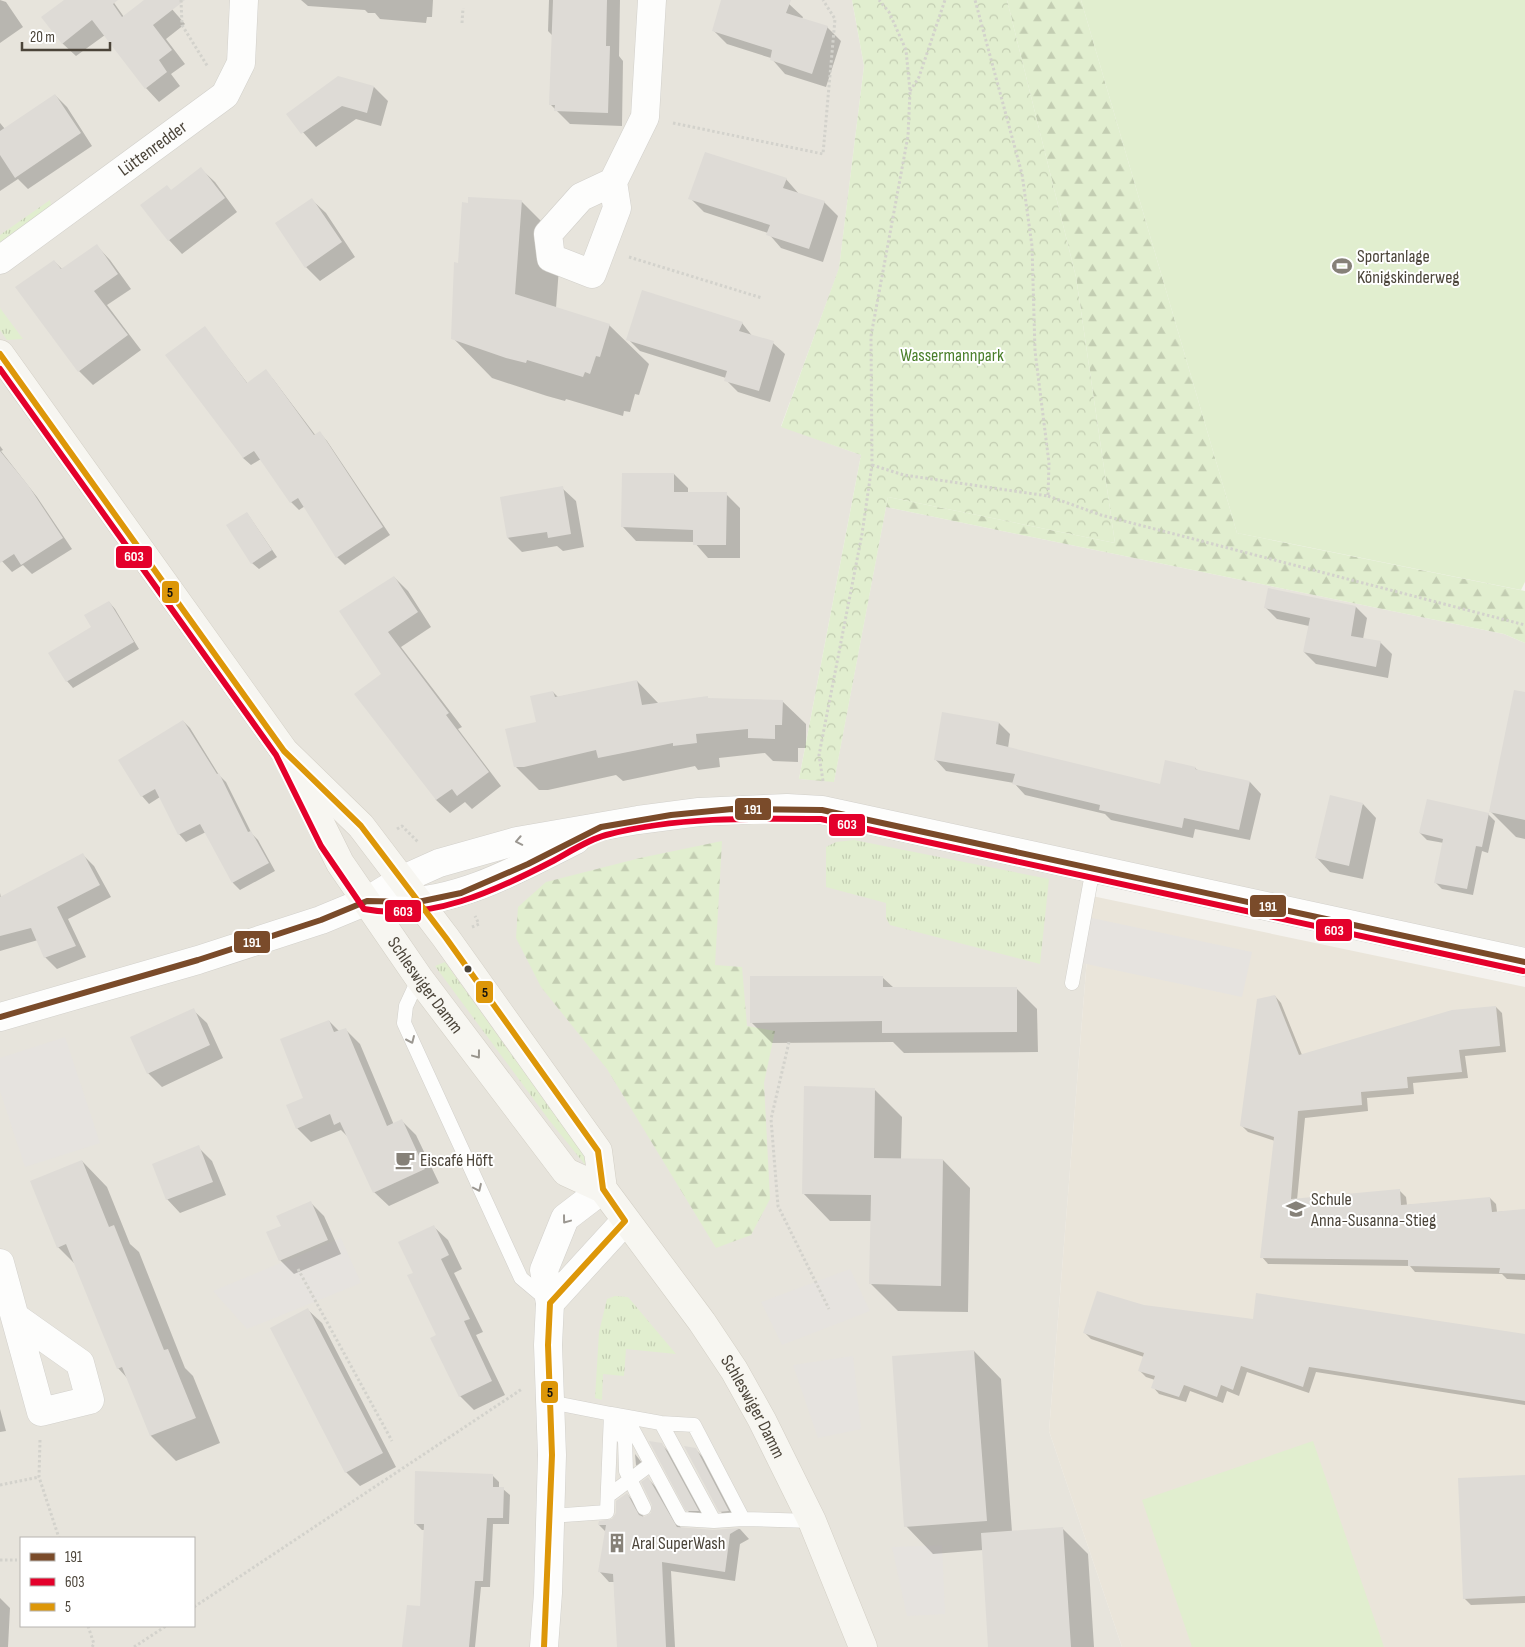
<svg xmlns="http://www.w3.org/2000/svg" width="1525" height="1647" font-family="'Sofia Sans Condensed',sans-serif">
  <defs>
    <pattern id="grass-tufts" width="24" height="20" patternUnits="userSpaceOnUse" patternTransform="scale(1.25)"><rect width="24" height="20" fill="#e1eecf"/><path d="M3 7l-1-3M5 7V3M7 7l1-3M15 17l-1-3M17 17v-4M19 17l1-3" fill="none" stroke="#c3cdb2"/></pattern>
    <pattern id="forest-firs" width="22" height="20" patternUnits="userSpaceOnUse" patternTransform="scale(1.25)"><rect width="22" height="20" fill="#e1eecf"/><path d="M5 1l3.5 6h-7zM16 11l3.5 6h-7z" fill="#c3cdb2"/></pattern>
    <pattern id="park-crowns" width="20" height="18" patternUnits="userSpaceOnUse" patternTransform="scale(1.25)"><rect width="20" height="18" fill="#e1eecf"/><path d="M2 6a3 3 0 1 1 6 0M12 15a3 3 0 1 1 6 0" fill="none" stroke="#c3cdb2"/></pattern>
  </defs>
  <rect width="100%" height="100%" fill="#f4f2ee"/>
  <path fill="#e7e4dc" fill-rule="evenodd" d="M0,0h852l12,66 -25,203 -58,157 80,29 -62,324 35,2 52,-274 618,127 21,9v304l-434,-81 1,30 -43,535 73,216h-1122zM21,1538h173v88h-173z"/>
  <path fill="#eae5da" d="M1092,896l433,91v660h-403l-73,-216z"/>
  <path fill="url(#grass-tufts)" d="M50,200l2,9 -52,36v-10z
    M0,308l23,31 -16,1 -7,-10z
    M854,840l195,39 -9,85 -150,-39 -4,-7v-15l-60,-16v-40l10,-5z
    M445,962l153,213 -3,2 -46,-57 -114,-154z
    M615,1296l13,1 48,57 -50,-5 -2,27 -21,-2 -1,26 -7,-2 4,-66 8,-33z"/>
  <path fill="url(#forest-firs)" d="M1007,0h74l156,533 288,58v52l-21,-9 -618,-127 2,-10 227,46 -39,-266z
    M722,841l-7,124 27,2 5,59 28,5 -11,52 6,116 -19,36 -35,13 -109,-179 -66,-82 -25,-49 2,-31 28,-25 94,-24z"/>
  <path fill="url(#park-crowns)" d="M852,0h155l69,277 39,266 -227,-46 -54,285 -35,-3 62,-324 -80,-28 58,-159 25,-202z"/>
  <path fill="#e1eecf" d="M1081,0h444v582l-4,8 -284,-57z
    M1313,1441l71,206h-192l-50,-147z"/>
  <path fill="#e6e3df" d="M1087,917l165,35 -10,45 -165,-35z
    M65,1037l35,106 -75,24 -25,-76v-33z
    M341,1238l20,45 -114,46 -34,-38z
    M850,1269l20,42 -88,34 -21,-43z
    M853,1356l8,73 -43,9 -25,-73z
    M942,1545l3,69 -38,2 -15,-69z"/>
  <path fill="#0003" d="M0,0l6,2 17,25 -23,16z
    M65,0h47l12,17 22,-17h18l21,24 -19,15 19,25 -14,10 9,12 -21,16 -13,-14 -41,-53 -29,21 -14,-13z
    M301,0h132l-1,17h-5l-1,6 -46,-4 -5,-6h-7l-3,-3 -57,-4z
    M549,0h71l-1,56 4,5 -1,65 -52,-2 -20,-20 3,-68 -5,-5z
    M724,0h53l12,4 14,13 -1,2 25,8 14,14 -15,46 -41,-13 -14,-16 -44,-14 -14,-14z
    M374,87l14,14 -7,25 -25,-7 -40,28 -29,-33z
    M55,95l12,12 25,39 -64,43 -10,-10 -18,12v-68l5,6z
    M201,169l14,13 22,30 -55,42 -13,-14z
    M786,179l13,15 25,8 14,14 -15,46 -42,-14 -13,-15 -64,-21 -14,-14z
    M312,200l14,13 29,44 -35,24 -14,-14z
    M521,201l40,40 -5,67 53,17 40,39 -10,31 -4,-1 -5,18 -6,-1 -1,5 -57,-17 -1,2 -18,-5 -55,-18 -39,-40 6,-74z
    M97,246l13,14 21,29 -24,16 34,45 -48,35 -14,-14 -25,-110 9,9z
    M742,323l11,14 20,6 12,11 -15,48 -32,-10 -12,-12v-2l-86,-27 -12,-12z
    M205,328l43,56 18,-13 7,8 43,57 4,-3 7,8 63,94 -45,30 -8,-8 -32,-51 -6,4 -8,-8 -30,-43 -10,6 -8,-7z
    M0,446l3,4 -2,1 36,46 35,52 -40,25 -9,-9 -11,7 -12,-13z
    M674,474l14,14v5l38,1 14,14v50h-32l-14,-16 -58,-1 -13,-14z
    M562,488l14,13 8,46 -21,4 -6,-5 -35,6 -14,-14 -7,-40z
    M247,513l30,44 -18,12 -7,-6z
    M394,577l14,14 23,36 -30,20 61,80 -4,2 43,57 -29,23 -7,-7 -15,11 -14,-13 -54,-125z
    M109,602l6,7 24,40 -66,39 -6,-7 26,-53z
    M1265,607h91l11,11 -4,21 17,3 12,12 -4,24 -72,-14 -12,-12 5,-26 -32,-7z
    M637,681l22,23 50,-5 73,2 24,23v24h-8v14l-25,-1 -8,-8 -46,5 1,9 -22,3 -3,-4 -72,15 -7,-6 -68,15h-9l-24,-24 38,-74 5,5z
    M1525,707v132l-9,-2 -26,-26z
    M183,721l7,7 29,47 7,7 26,52 6,6 17,31 -35,19 -7,-7 -27,-51 -20,10 -7,-8 -19,-37 -11,7 -7,-8z
    M999,723l11,11 -2,14 153,37 34,-17 4,3 51,11 11,12 -11,46 -55,-11 -2,9 -82,-18 -6,-6 -80,-19 -11,-12 -68,-12 -11,-12z
    M1363,804l13,14 -13,61 -33,-7 -13,-14z
    M1488,814l7,7 -7,32 -6,-2 -9,44 -31,-6 -7,-7 9,-39 -17,-3 -7,-7z
    M83,855l11,11 17,31 -43,22 18,38 -29,12 -12,-12 -7,-17 -38,11v-58l1,5z
    M882,977l12,11h122l21,21 1,43 -134,1 -11,-11 -121,1 -21,-21z
    M1275,996l6,7 21,52 194,-48 6,6 4,39 -41,4 3,22 -55,5 1,11 -47,4 1,13 -63,7 -8,82 102,-10 7,7 1,8 83,-7 6,6 1,8 28,-2v70l-18,-1 -5,-5 -87,-2 -5,-6 -142,-2 -6,-7 13,-116 -27,-9 -7,-7z
    M193,1010l14,13 16,35 -61,29 -14,-14z
    M329,1021l11,11 6,-2 14,14 34,81 8,-4 14,14 23,48 -50,23 -15,-14 -25,-54 -8,-8 -30,12 -14,-14z
    M874,1089l28,28 -1,42 42,1 27,28 -2,124 -70,-1 -28,-28 2,-62h-42l-27,-28z
    M198,1147l14,14 14,34 -46,18 -13,-14z
    M82,1161l25,26 23,57 9,8 46,116 8,8 27,67 -44,18 -25,-25 -23,-57 -10,-11 -42,-103 -18,-18z
    M310,1202l14,14 17,38 -47,20 -14,-14 2,-34z
    M434,1227l14,13 14,29 -8,4 29,59 -7,3 29,60 -31,15 -14,-14 -45,-123z
    M1144,1306l111,14 270,15v70l-209,-33 -7,21 -62,-21 -8,24 -12,-5 -4,12 -33,-12 -4,11 -27,-8 -6,-7 2,-7 -9,-3 -6,-6 4,-14 -53,-18 -6,-6z
    M308,1310l14,13 74,144 -36,19 -14,-14z
    M974,1351l27,28 11,153 51,-3 25,25 6,93h-105l-6,-97 -50,4 -27,-28z
    M0,1409l6,22 -6,1z
    M661,1444l7,7 36,66h-10l-7,-7z
    M696,1450l7,7 31,60 -7,1 -7,-7z
    M635,1454l11,14 -4,3 -6,-6z
    M492,1475l7,7v6l4,1 7,6 -1,29h-16l-3,63h-9l-6,60h-71l17,-40 4,-77h-3l-7,-7z
    M1525,1476v127l-54,2 -7,-7z
    M648,1479l10,10 23,39 32,3 27,-2 9,10 -9,5 -5,37 -64,-10 4,76h-57l-4,-65h-5l-10,-11 7,-39 -7,-7 16,-7 12,-24 10,11 7,13 8,-4 1,-10z
    M0,1598l10,10 -2,39h-8z"/>
  <path fill="#dedbd6" d="M64,0h54l-5,4 9,13 22,-17h41l-32,25 19,25 -13,10 8,12 -22,17 -53,-69 -30,24 -21,-27z
    M553,0h54l-1,46h4l-2,67 -54,-2 1,-6h-6z
    M721,0h70l-5,13 42,13 -16,48 -42,-14 2,-10 -60,-19z
    M338,76l36,10 -7,27 -25,-7 -41,28 -15,-20z
    M55,94l26,39 -66,45 -15,-23v-24z
    M705,152l82,26 -4,10 42,13 -16,48 -43,-14 4,-10 -82,-26z
    M201,167l24,31 -57,43 -28,-36 27,-20 4,5z
    M468,197l54,3 -7,94 95,30 -10,33 -4,-1 -6,18 -5,-2 -2,5 -56,-17 -1,3 -20,-5 -55,-19 3,-77 4,1 4,-61 6,1z
    M312,198l30,44 -37,26 -30,-45z
    M97,244l21,30 -24,17 34,44 -50,37 -63,-85 39,-27 7,9z
    M642,290l101,32 -4,9 35,10 -15,50 -35,-10 3,-10 -101,-31z
    M205,326l42,57 19,-14 48,66 6,-4 63,96 -47,31 -38,-60 -8,5 -36,-52 -11,7 -78,-103z
    M0,451l28,34 35,53 -42,27 -7,-11 -14,9z
    M622,473h52v19h53l-1,53h-33v-15l-72,-3z
    M563,486l8,48 -23,4 -1,-6 -40,6 -7,-41z
    M247,512l25,38 -21,14 -25,-39z
    M394,576l24,36 -30,20 61,81 -3,2 43,57 -32,24 -5,-7 -16,11 -82,-106 27,-20 -42,-63z
    M1268,588l88,18 -5,30 30,5 -5,26 -73,-15 7,-34 -46,-10z
    M109,601l25,41 -68,40 -18,-29 43,-26 -7,-12z
    M637,680l5,25 66,-9v2l75,2 -1,25h-7v14l-27,-1v-9l-52,5 1,9 -24,3v-3l-75,15 -2,-8 -72,17h-10l-9,-38 31,-7 -6,-26 23,-5 2,6z
    M1514,690l11,2v128l-36,-8z
    M942,712l57,10 -3,22 164,40 5,-24 31,7 -1,2 55,12 -11,49 -55,-12 -2,10 -83,-18 1,-5 -88,-21 3,-10 -81,-14z
    M183,720l34,54 2,-1 29,59 3,-1 18,32 -37,20 -32,-59 -22,11 -23,-46 -14,8 -23,-37z
    M1330,795l33,8 -14,63 -34,-8z
    M1427,799l62,14 -7,34 -6,-1 -9,43 -33,-6 9,-44 -24,-6z
    M83,853l17,32 -43,22 19,39 -32,12 -13,-30 -31,8v-39z
    M750,976h133v11h134v45l-135,1v-12l-132,2z
    M1275,995l24,60 153,-45 44,-4 4,40 -41,4 3,22 -55,5 1,11 -47,4 1,13 -64,6 -7,88 109,-10 1,16 89,-8 2,15 33,-3v65l-26,-1 1,-5 -92,-2v-6l-148,-2 14,-121 -34,-11 17,-127z
    M194,1008l16,37 -63,29 -17,-37z
    M329,1020l5,12 12,-4 41,98 15,-7 23,50 -52,24 -33,-71 -6,3 -4,-11 -34,15 -10,-24 17,-7 -23,-59z
    M804,1086l71,2 -1,70 69,1 -2,127 -72,-2 2,-89 -69,-1z
    M199,1145l14,37 -47,18 -14,-36z
    M82,1160l27,67 5,-2 50,125 4,-1 28,69 -46,18 -28,-69 -5,2 -51,-125 -9,4 -27,-67z
    M311,1201l17,39 -49,21 -13,-29 15,-6 -5,-10z
    M434,1225l15,30 -8,4 29,60 -6,2 28,60 -33,16 -29,-59 6,-3 -29,-60 6,-2 -15,-31z
    M1097,1291l47,14 109,14 3,-26 269,41v67l-216,-34 -6,20 -62,-21 -8,24 -12,-5 -4,12 -33,-12 -5,12 -28,-9 4,-12 -17,-5 6,-18 -61,-20z
    M308,1308l75,145 -38,20 -75,-145z
    M974,1350l13,171 -83,6 -12,-171z
    M649,1441l13,2 37,68h-13z
    M684,1446l12,2 33,63 -10,1z
    M415,1471l78,3v13h11l-1,31h-16l-4,63h-8l-6,66h-67l5,-42 13,1 4,-82h-10z
    M1525,1475v121l-62,3 -5,-121z
    M648,1477l29,50 36,3 27,-2 -10,6 -5,38 -63,-10 4,85h-49l-4,-73 -15,-2 8,-47h-8l1,-4 13,-2 4,-6v-12l11,-8 12,22 5,2 7,-4 1,-8 -11,-23z
    M1063,1527l8,120h-83l-7,-114z"/>
  <g fill="none" stroke-linecap="round" stroke-linejoin="round">
    <defs>
      <path id="service" d="M419,978l-13,28 -2,17 117,255 25,21
        M1072,983l21,-115
        M550,1402l61,12 -4,98 -57,4
        M611,1414l50,9 33,2 49,94 69,2
        M611,1415l14,26 1,30 18,37
        M626,1417l55,102 33,2
        M661,1423l53,98 29,-2
        M608,1496l43,-32"/>
      <g id="minor">
        <path d="M613,182l-32,15 -33,37 3,24 41,16 25,-66 -4,-26 32,-65 7,-117"/>
        <path id="s1" d="M0,260l225,-165 16,-32 3,-63"/>
        <path d="M396,902c64,1 124,-34 180,-62"/>
        <path d="M0,1017l198,-57 123,-40 46,-19 34,-21 38,-17 78,-22 121,-21 61,-8 88,-4 35,2 703,152"/>
        <path d="M0,1263l41,149 49,-12 -10,-37 -65,-46"/>
        <path d="M550,1303l75,-82"/>
        <path d="M544,1647l4,-54 4,-138 -4,-110 2,-42 -6,-33 21,-52 38,-29"/>
      </g>
      <g id="secondary">
        <path id="s2" d="M0,354l284,397 77,75 85,112 152,213 5,38 99,133 32,48 28,50 50,101 51,126"/>
        <path id="s3" d="M293,768l47,95 79,115 147,194 37,17"/>
      </g>
    </defs>
    <use href="#service" stroke="#d2d0cb" stroke-width="15"/>
    <use href="#minor" stroke="#d2d0cb" stroke-width="29"/>
    <use href="#secondary" stroke="#d3cfc5" stroke-width="29"/>
    <path stroke="#d3d2cc" stroke-width="3" stroke-dasharray="2.5 2.5" stroke-linecap="butt" d="M181,0l1,25 26,42
      M462,23l1,-15
      M910,91l9,-14 26,-77
      M673,123l150,31 12,-135 -12,-19
      M629,257l133,41
      M872,465l32,10 144,21 1,-33 -14,-112 -3,-105 -10,-72 -47,-174
      M1048,496l53,19 424,110
      M823,781l-4,-26 43,-221 10,-69 -1,-129 37,-200 2,-45 -4,-41 -17,-38 -10,-12
      M397,829l5,-3 16,16
      M472,927l7,-3 -4,-8
      M789,1042l-18,77 7,87 51,103
      M298,1269l94,172
      M40,1440l-1,37 20,61
      M0,1485l39,-8
      M0,1560h17
      M194,1607l328,-218
      M88,1626l6,18 -2,3
      M134,1647l32,-21"/>
    <use href="#service" stroke="#fdfdfc" stroke-width="14"/>
    <use href="#minor" stroke="#fdfdfc" stroke-width="28"/>
    <use href="#secondary" stroke="#f7f6f1" stroke-width="28"/>
    <defs>
      <path id="bus-1" d="M0,1017l198,-57 123,-40 46,-19 51,1 43,-9 67,-29 73,-37 70,-12 61,-6 90,1 703,152"/>
      <path id="bus-2" d="M0,369l276,386 45,91 43,63c65,13 131,-18 187,-47 17,-9 36,-22 55,-27 69,-18 144,-17 215,-16l702,152"/>
      <path id="bus-3" d="M0,354l284,397 77,75 85,112 152,213 5,38 22,32 -75,82 -2,42 4,110 -8,192"/>
    </defs>
    <use href="#bus-1" stroke="#fff" stroke-width="10"/>
    <use href="#bus-2" stroke="#fff" stroke-width="10"/>
    <use href="#bus-3" stroke="#fff" stroke-width="10"/>
    <use href="#bus-1" stroke="#7a4b2a" stroke-width="6"/>
    <use href="#bus-2" stroke="#e4002b" stroke-width="6"/>
    <use href="#bus-3" stroke="#dd9709" stroke-width="6"/>
  </g>
  <defs><path id="oneway-chevron" d="M-2-3.5L2.5 0L-2 3.5" fill="none" stroke-width="1.6" stroke-linecap="round" stroke-linejoin="round" transform="scale(1.25)"/></defs>
  <g stroke="#9b9791">
    <use href="#oneway-chevron" transform="translate(519 841) rotate(169)"/>
    <use href="#oneway-chevron" transform="translate(411 1040) rotate(66)"/>
    <use href="#oneway-chevron" transform="translate(478 1188) rotate(65)"/>
    <use href="#oneway-chevron" transform="translate(566 1220) rotate(127)"/>
  </g>
  <use stroke="#98948c" href="#oneway-chevron" transform="translate(477 1055) rotate(53)"/>
  <defs>
    <symbol id="stadium-bare" viewBox="-9 -9 18 18"><path d="M0-5a6.5 5 0 1 0 0 10a6.5 5 0 1 0 0-10ZM-3.5-1.8h7v3.6h-7Z" fill="#868178" stroke="#fff" stroke-width="2.5" paint-order="stroke"/></symbol>
    <symbol id="cafe-bare" viewBox="-9 -9 18 18"><path d="M-5.5-4.5H6V0H3Q3 3.5 0 3.5H-2.5Q-5.5 3.5-5.5 0ZM3-3.2v2h1.7v-2ZM-6 4.5H4V6H-6Z" fill="#868178" stroke="#fff" stroke-width="2.5" paint-order="stroke"/></symbol>
    <symbol id="school-bare" viewBox="-9 -9 18 18"><path d="M0-5L7-2L0 1L-7-2ZM-4 1L0 2.5L4 1V4Q0 6-4 4Z" fill="#868178" stroke="#fff" stroke-width="2.5" paint-order="stroke"/></symbol>
    <symbol id="building-bare" viewBox="-9 -9 18 18"><path d="M-4-6H4V6H1V3H-1V6H-4ZM-2.5-4.3h1.7v1.8h-1.7ZM.8-4.3h1.7v1.8H.8ZM-2.5-1h1.7V.8h-1.7ZM.8-1h1.7V.8H.8Z" fill="#868178" stroke="#fff" stroke-width="2.5" paint-order="stroke"/></symbol>
  </defs>
  <g fill-rule="evenodd">
    <use href="#stadium-bare" x="1328" y="252" width="28" height="28"/>
    <use href="#cafe-bare" x="391" y="1146" width="28" height="28"/>
    <use href="#school-bare" x="1282" y="1195" width="28" height="28"/>
    <use href="#building-bare" x="603" y="1529" width="28" height="28"/>
  </g>
  <circle fill="#4b4439" stroke="#fff" stroke-width="2" cx="468" cy="969" r="4.5"/>
  <g text-anchor="middle" stroke-width="4" stroke-linejoin="round" paint-order="stroke">
    <g font-size="18" fill="#4b4439" stroke="#fff">
      <text dy="6" stroke="none"><textPath href="#s1" startOffset="189">Lüttenredder</textPath></text>
      <text dy="6" stroke="none"><textPath href="#s3" startOffset="255">Schleswiger Damm</textPath></text>
      <text dy="6" stroke="none"><textPath href="#s2" startOffset="1301">Schleswiger Damm</textPath></text>
    </g>
    <g font-size="18" fill="#4b4439" stroke="#fff" text-anchor="start">
      <text x="1357" y="262">Sportanlage<tspan x="1357" dy="21">Königskinderweg</tspan></text>
      <text x="420" y="1166">Eiscafé Höft</text>
      <text x="1311" y="1205">Schule<tspan x="1311" dy="21">Anna-Susanna-Stieg</tspan></text>
      <text x="632" y="1549">Aral SuperWash</text>
    </g>
    <g font-size="18" fill="#4a7f2a" stroke="#fff">
      <text x="952" y="361">Wassermannpark</text>
    </g>
  </g>
  <g stroke="#fff" stroke-width="2">
    <rect x="115" y="545" width="38" height="24" rx="5" fill="#e4002b"/>
    <rect x="161" y="580" width="19" height="24" rx="5" fill="#dd9709"/>
    <rect x="734" y="797" width="38" height="24" rx="5" fill="#7a4b2a"/>
    <rect x="828" y="813" width="38" height="24" rx="5" fill="#e4002b"/>
    <rect x="1249" y="894" width="38" height="24" rx="5" fill="#7a4b2a"/>
    <rect x="384" y="899" width="38" height="24" rx="5" fill="#e4002b"/>
    <rect x="1315" y="918" width="38" height="24" rx="5" fill="#e4002b"/>
    <rect x="233" y="930" width="38" height="24" rx="5" fill="#7a4b2a"/>
    <rect x="475" y="980" width="19" height="24" rx="5" fill="#dd9709"/>
    <rect x="540" y="1380" width="19" height="24" rx="5" fill="#dd9709"/>
  </g>
  <g font-size="14" text-anchor="middle" font-weight="bold" fill="#fff">
    <text x="134" y="561">603</text>
    <text x="753" y="814">191</text>
    <text x="847" y="829">603</text>
    <text x="1268" y="911">191</text>
    <text x="403" y="916">603</text>
    <text x="1334" y="935">603</text>
    <text x="252" y="947">191</text>
  </g>
  <g font-size="14" text-anchor="middle" font-weight="bold" fill="#111">
    <text x="170" y="597">5</text>
    <text x="485" y="997">5</text>
    <text x="550" y="1397">5</text>
  </g>
  <rect x="20" y="1537" width="175" height="90" fill="#ffffff" stroke="#b7b4b0"/>
  <rect x="30" y="1553" width="25" height="8" fill="#7a4b2a" stroke="#b7b4b0"/>
  <text x="65" y="1562" font-size="15" fill="#4b4439">191</text>
  <rect x="30" y="1578" width="25" height="8" fill="#e4002b" stroke="#b7b4b0"/>
  <text x="65" y="1587" font-size="15" fill="#4b4439">603</text>
  <rect x="30" y="1603" width="25" height="8" fill="#dd9709" stroke="#b7b4b0"/>
  <text x="65" y="1612" font-size="15" fill="#4b4439">5</text>
  <path d="M22 42v8h88v-8" fill="none" stroke="#4b4439" stroke-width="2.5"/>
  <text x="30" y="42" font-size="15" fill="#4b4439" stroke="#ffffff" stroke-width="4" paint-order="stroke">20 m</text>
</svg>
